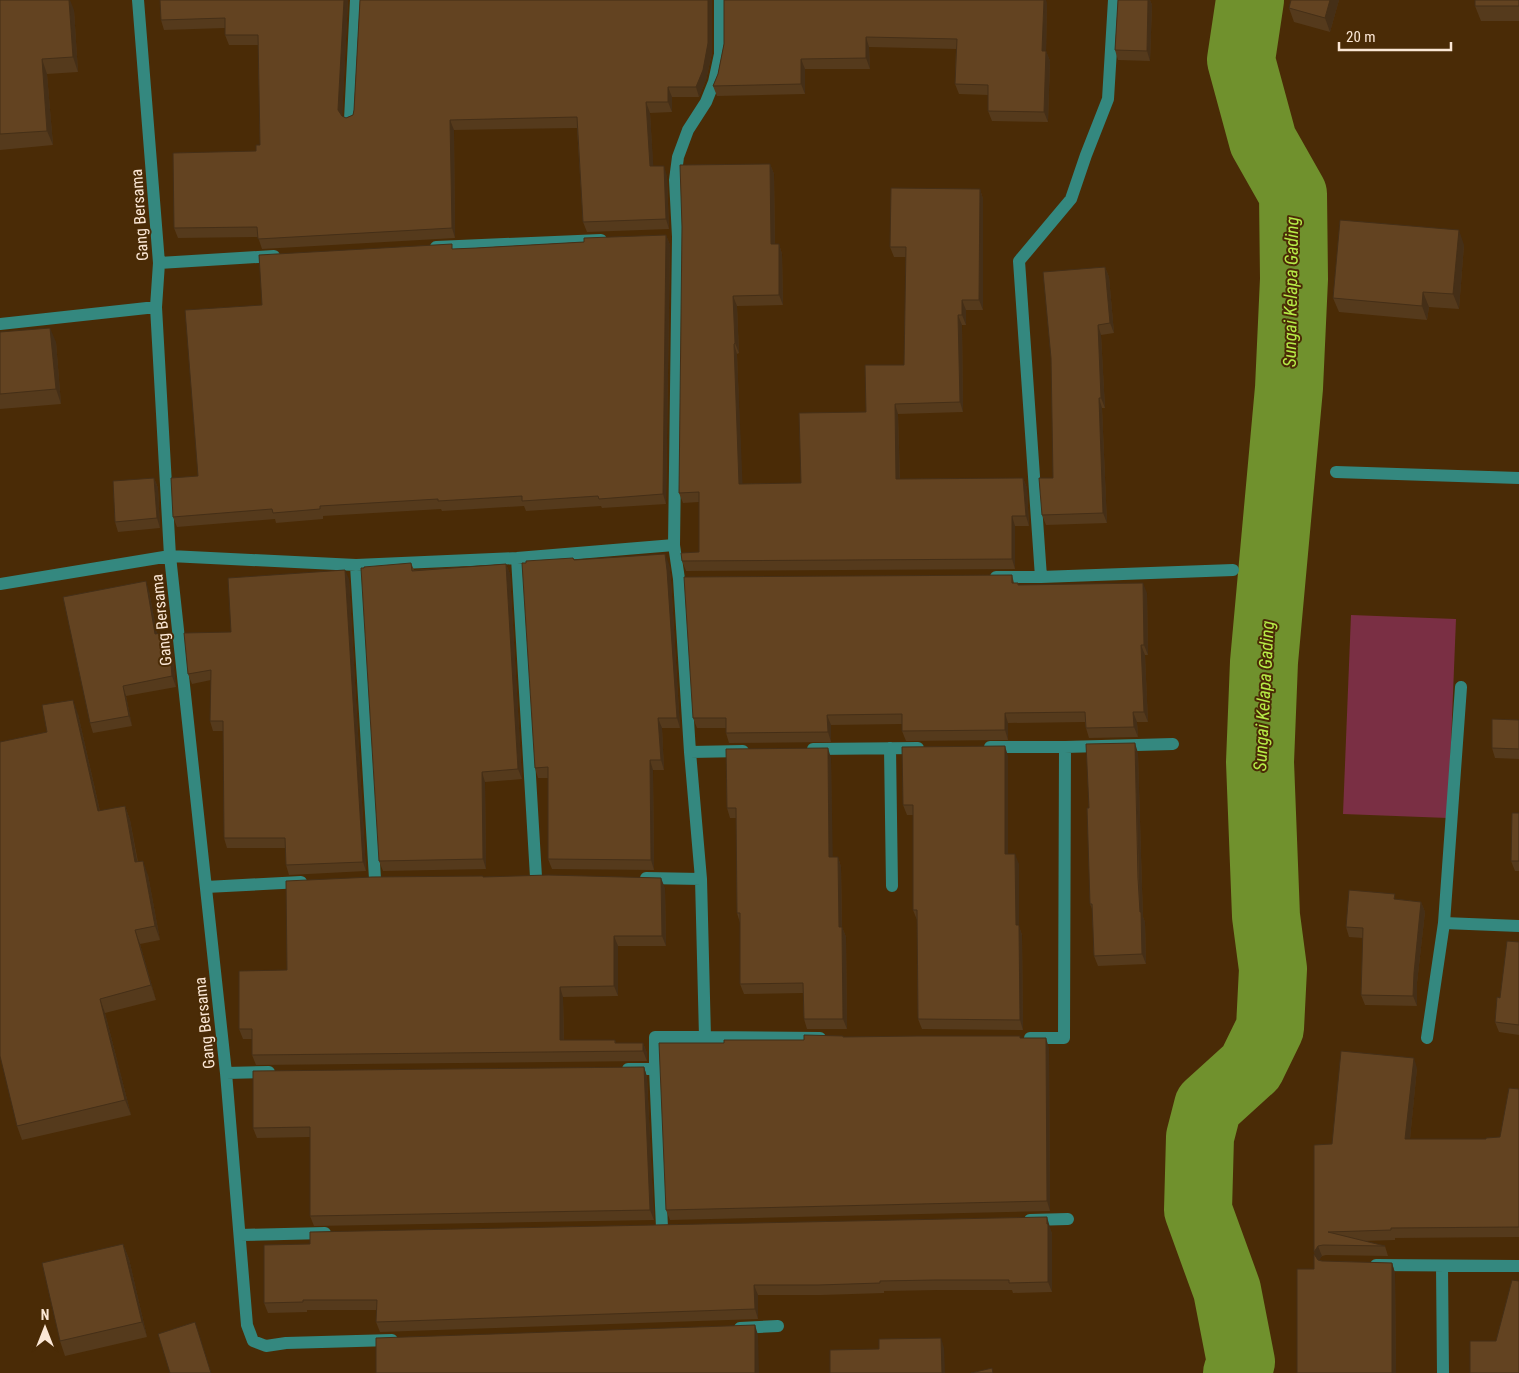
<svg xmlns="http://www.w3.org/2000/svg" width="1519" height="1373" font-family="'Roboto Condensed',sans-serif">
  <rect width="100%" height="100%" fill="#4a2b06"/>
  <path fill="#7a2f44" d="M1351,615l105,4 -8,199 -105,-4z"/>
  <g fill="none" stroke-linecap="round" stroke-linejoin="round">
    <path stroke="#70912d" stroke-width="68" d="M1237,1373l4,-11 -14,-72 -29,-80 2,-73 8,-31 43,-39 19,-39 3,-59 -7,-53 -6,-154 4,-100 25,-274 5,-109 -1,-85 -30,-53 -22,-81 9,-60"/>
    <path stroke="#34887f" stroke-width="12" d="M138,0l21,263 -3,44 14,249 56,517 21,252 6,16 13,5 20,-3 106,-3
      M350,120l6,-120
      M436,247l165,-7
      M159,263l115,-7
      M0,324l156,-17
      M1336,472l183,6
      M517,558l19,319
      M356,565l19,314
      M996,577h45l192,-7
      M1041,577l-22,-316 52,-62 15,-44 22,-56 6,-99
      M0,584l170,-28 186,9 161,-7 157,-13
      M990,747h75l108,-3
      M890,748l2,138
      M813,749l105,-1
      M690,752l53,-1
      M646,878l55,1
      M206,887l95,-5
      M1444,923l17,-236
      M705,1037l115,1
      M1030,1038h34l1,-291
      M1427,1038l17,-115 75,3
      M628,1069h27v-32h50l-4,-158 -11,-127 -11,-173 -5,-34 4,-308 -3,-57 3,-23 10,-27 18,-28 8,-20 6,-28v-54
      M655,1069l7,159
      M226,1073l43,-1
      M1030,1220l38,-1
      M240,1235l85,-2
      M1376,1265l143,1
      M1442,1266l1,107
      M740,1328l38,-2"/>
  </g>
  <path fill="#553a1c" d="M0,0l74,10 4,62 -31,2 6,71 -53,5z
    M348,0l-6,117 4,1 7,-3 1,-5 6,-110h352v53l-6,27 -7,17h-27v15l-22,1 3,53 14,10 2,53 -82,3 -4,-10 -6,-94 -123,2 1,108 -193,11 -4,-12 -80,1 -4,-10 82,-77 4,-6 -2,-100h-29l-4,-10v-7l-61,2 -3,-10z
    M1118,0h32l2,5 -2,56 -32,-1 -3,-10z
    M1291,0h48l-9,32 -36,-10 -5,-14z
    M1519,0v21h-38l-6,-15z
    M1047,3l-1,48 4,10 -2,61 -56,-1 -4,-10v-16l-29,-1 -4,-10 1,-35 -87,-2 1,22h-65v25l-88,2 -4,-10 5,-12 6,-30z
    M770,164l4,10 1,70h4l3,10 1,51 -46,1 2,47 -2,1 5,130 59,-1 65,-71 38,-47 2,-108h-12l-4,-10 90,-58 3,10v111h-17v15h-4l1,87 -65,2 2,65 123,-1 4,10 2,38h-14v43l-329,2 -4,-10 17,-9v-50l-16,1 -4,-10z
    M666,235l4,10 -4,259 -64,4 -1,-2 -75,5 -2,-5 -82,5 -1,-2 -118,7v3l-47,4 -1,-4 -98,8 -4,-10 25,-41 64,-171 192,-56 22,-1 108,-6z
    M1464,245l-5,64 -30,-2 -2,13 -88,-8 -6,-14z
    M1105,267l4,10 5,56 -13,2 4,73h-3l5,115 -61,2 -4,-10 11,-37z
    M0,332l56,10 5,62 -61,5z
    M154,478l4,10 2,40 -42,4 -3,-10z
    M573,558l1,2 95,4 2,16 9,148h-18l2,42h-11l1,100 -102,-1 -4,-10v-81h-10l-3,-10z
    M411,563l3,7 92,-6 4,10 12,205 -37,3 1,87 -103,2 -4,-10z
    M1012,575l2,8h4l1,2 128,8 1,62h-3l3,67h-11l1,15 -49,1 -3,-10 -1,-6 -77,1v17l-102,1 -4,-10v-7l-71,1v17l-102,1 -3,-10v-5h-29l-4,-10z
    M349,579l17,292 -77,4 -3,-10v-17h-59l-3,-10 -1,-107h-10l-3,-10 1,-41 -19,4 -4,-10 43,-42z
    M149,591l8,43 11,-2 3,10 5,45 -50,9 6,30 -39,7 -3,-10z
    M78,714l22,97 25,-5 5,14 8,42 10,13 12,65 -20,4 16,56 -51,13 26,102 -109,25 -5,-14 30,-394z
    M1519,720v39l-24,-1 -3,-10z
    M1138,753l4,135 1,29 2,5 1,42 -48,2 -4,-10 -2,-47 -2,-5 -1,-96z
    M1008,756v98l11,10v62l3,9 1,95 -101,-1 -4,-10 -1,-99 -4,-10v-95h-6l-4,-10z
    M831,758l1,99h6l3,10 1,60 4,10 1,92h-40l-3,-10 -1,-26 -59,1 -4,-10v-61l-3,-10 -1,-95h-6l-3,-10z
    M1519,813v58h-4l-4,-10z
    M483,877l182,11 1,58h-48v50l-55,1 1,43h51l1,3h27l4,10v8l-391,4 -4,-10v-16h-9l-4,-10 48,-59z
    M1397,899l24,3 4,10 -8,71v23l-52,-1 -4,-10 2,-57 -14,-1 -3,-10z
    M1519,942v93l-20,-3 -4,-10 5,-24z
    M843,1036l1,1 176,1 29,10 1,163 -380,9 -4,-10 58,-167 80,-3z
    M644,1067l3,10 7,143 -340,6 -4,-10v-79l-53,1 -4,-10z
    M1417,1068l-7,71h76l14,-2 19,-48v148l-124,1v2l-31,1 21,5 3,10 -62,-1 -4,1 -3,4 3,1 70,2 3,10 1,100h-99l19,-116 -2,-5 18,-108z
    M1050,1228l2,6v58l-39,1 -1,-3h-74l-54,1v2l-63,2h-63v24l-378,13 -4,-10 1,-12h-70v2l-39,1 -4,-10z
    M123,1244l6,15 18,78 -82,19 -5,-15z"/>
  <path fill="#452f17" d="M69,0h1l4,10 4,62 -5,-15z
    M344,0h4l-6,120 -4,-10z
    M708,0h4v53l-6,27 -7,17 -3,-10z
    M1044,0h2l1,3 -1,58 -4,-10z
    M1148,0h2l2,5 -2,56 -3,-10z
    M1330,0h9l-9,32 -5,-14z
    M866,37l3,10 1,22 -4,-11z
    M1046,51l4,10 -2,61 -4,-10z
    M42,59l5,15 6,71 -6,-14z
    M801,59l4,10v25l-4,-10z
    M668,87l4,10v15l-4,-10z
    M646,102l4,11 4,63 -4,-10z
    M450,120l4,10 1,108 -3,-10z
    M770,164l4,10 1,80 -4,-10z
    M664,166l3,10 2,53 -3,-10z
    M980,189l3,10v111l-4,-10z
    M1459,230l5,15 -5,64 -6,-15z
    M666,235l4,10 -4,259 -3,-10z
    M779,244l3,10 1,51 -4,-10z
    M1105,267l4,10 5,56 -4,-10z
    M1423,292l6,15 -2,13 -5,-14z
    M733,296l4,10 2,47 -4,-10z
    M962,300l4,10v15l-4,-10z
    M958,315l4,10 1,87 -3,-10z
    M1098,325l3,10 4,73 -4,-10z
    M50,328l6,14 5,62 -5,-15z
    M734,344l3,10 6,140 -4,-10z
    M1099,398l3,10 5,115 -4,-10z
    M895,404l3,10 2,75 -4,-10z
    M154,478l4,10 2,40 -3,-10z
    M1023,478l4,10 2,38 -3,-10z
    M1012,516l3,10v43l-3,-10z
    M665,554l4,10 2,16 9,148 -3,-10z
    M506,564l4,10 12,205 -4,-10z
    M345,570l4,9 17,292 -3,-9z
    M146,581l3,10 10,53 -4,-10z
    M1143,583l4,10 1,62 -4,-10z
    M168,632l3,10 5,45 -4,-11z
    M1141,645l4,10 3,67 -4,-10z
    M123,686l3,10 6,30 -3,-10z
    M73,700l5,14 25,111 -5,-14z
    M1133,712l4,10 1,15 -4,-10z
    M1005,713l3,10v17l-3,-10z
    M827,715l4,10v17l-3,-10z
    M658,718l4,10 2,42 -3,-10z
    M1135,743l3,10 4,135 1,29 2,5 1,42 -4,-10 -2,-42z
    M1005,746l3,10v108l-3,-10z
    M828,748l3,10 2,109 -4,-10z
    M650,760l3,10 1,100 -3,-10z
    M482,772l3,10 1,87 -3,-10z
    M125,806l5,14 10,57 -5,-15z
    M1015,854l4,10v62l3,9 1,95 -3,-10 -4,-95z
    M838,857l3,10 1,70 -3,-10z
    M143,861l5,14 12,65 -5,-14z
    M661,878l4,10 1,58 -4,-10z
    M1421,902l4,10 -8,71v23l-4,-10 1,-23z
    M842,927l4,10 1,92 -4,-10z
    M135,930l5,14 16,56 -5,-15z
    M614,936l4,10v50l-4,-10z
    M560,987l3,10 1,53 -4,-10z
    M100,999l5,14 26,102 -6,-15z
    M1046,1038l3,10 1,163 -3,-10z
    M643,1043l4,10v8l-4,-10z
    M1414,1058l3,10 -8,81 -4,-10z
    M644,1067l3,10 7,143 -4,-10z
    M1047,1217l5,17v58l-4,-10z
    M123,1244l6,15 18,78 -5,-15z
    M1318,1246l4,10 -4,6 -4,-10z
    M1392,1263l3,10 1,100h-4z
    M754,1285l4,10v24l-3,-10z
    M755,1325l3,10 1,38h-4z
    M941,1338l3,10 1,25h-3z"/>
  <path fill="#634321" stroke="#452f17" d="M0,0h69l4,57 -31,2 5,72 -47,3z
    M160,0h184l-6,110 4,6 4,2 7,-3 1,-5 6,-110h348v43l-5,27 -7,17h-28v15h-22l4,64h14l2,53 -83,3 -6,-105 -127,3 2,108 -194,11 -1,-12 -83,1 -1,-75 83,-2v-6h4l-2,-110h-33v-17l-64,2z
    M724,0h320l-2,51h4l-2,61 -56,-1v-26l-33,-1 2,-45 -91,-2v21l-65,1v25l-88,2 5,-12 6,-30z
    M1118,0h30l-1,51 -32,-1z
    M1291,0h39l-5,18 -36,-10z
    M1475,0h44v6h-44z
    M770,164l1,80h8v51l-46,1 2,47 -1,1 5,140 62,-1 -2,-70 67,-1 -1,-47h39l2,-118h-16l1,-59 89,1 -1,111h-17v15h-4l2,87 -65,2 1,75 127,-1 3,38h-14v43l-330,2 -1,-8 18,-1v-60l-20,1 3,-266 -2,-62z
    M1340,220l119,10 -6,64 -30,-2 -1,14 -89,-8z
    M666,235l-3,259 -64,5 -1,-3 -76,5v-5l-84,5v-2l-118,7v3l-47,4 -1,-4 -99,8 -2,-39 27,-2 -13,-166 77,-5 -3,-50 193,-11v5l24,-1 108,-6v-4z
    M1105,267l5,56 -12,2 3,73h-2l4,115 -61,2 -3,-37h14l-2,-120 -8,-86z
    M50,328l6,61 -56,5v-62z
    M154,478l3,40 -42,4 -2,-41z
    M665,554l2,16 10,148h-19l3,42h-11l1,100 -103,-1v-92l-13,1 -13,-205h4v-2l47,-3 1,2z
    M411,563l1,8 94,-7 12,205 -36,3 1,87 -104,2 -18,-293h3v-1z
    M345,570l18,292 -77,3 -1,-27h-61l-1,-117h-13l1,-51 -23,4 -4,-41 47,-1 -3,-54z
    M1012,575v8h6v2l125,-2 1,62h-3l3,67h-11l1,15 -48,1 -1,-16 -80,1v17l-103,1v-17l-75,1 1,17 -102,1v-15h-33l-9,-141z
    M146,581l9,53 13,-2 4,44 -49,10 6,30 -39,7 -27,-126z
    M73,700l25,111 27,-5 10,56 8,-1 12,65 -20,4 16,55 -51,14 25,101 -108,26 -17,-70v-314l47,-10 -5,-27z
    M1492,719l27,1v29l-27,-1z
    M1135,743l3,135 2,34h1l1,42 -48,2 -2,-52h-2l-3,-96h2l-3,-64z
    M1005,746v108h10l1,71h3l1,95 -102,-1 -1,-109h-4v-105h-10l-1,-58z
    M828,748l1,109h9l1,70h3l1,92h-39l-1,-36 -63,1v-71h-3l-1,-105h-9l-1,-59z
    M1512,813h7v48h-8z
    M548,875l113,3 1,58h-48v50l-54,1v53h55v3h28v8l-391,4v-26h-13v-58l48,-1 -1,-89 86,-4 111,-1v1z
    M1349,890l46,4 -1,5 27,3 -7,71 -1,23 -52,-1 2,-67 -17,-1z
    M1507,941l12,1v83l-24,-3 2,-25 3,1z
    M804,1035l39,1v1l75,-1h102v2h26l1,163 -381,9 -7,-167h65v-3h80z
    M1341,1051l73,7 -9,81h81v-1l14,-1 9,-49 10,1v138l-128,1v2l-63,2 57,14 -62,-1 -5,1 -4,6v-107l18,-1z
    M644,1067l6,143 -340,6v-89l-57,1v-57z
    M1047,1217v7h1v58l-39,1v-3h-75l-54,1v2l-62,2h-64l1,24 -379,13 1,-22h-74v2l-39,1v-58l46,-1v-12z
    M123,1244l19,78 -82,19 -18,-78z
    M1314,1254l4,6 4,1 70,2v110h-95v-104h17z
    M1512,1280l7,1v92h-49v-32h26z
    M195,1322l16,51h-41l-12,-39z
    M755,1325v48h-379v-35z
    M941,1338l1,35h-112v-23l49,-1v-10z
    M992,1368l1,5h-22z"/>
  <g text-anchor="middle" stroke-width="4" stroke-linejoin="round" paint-order="stroke">
    <g font-size="16" fill="#fbe7d5" stroke="#4a2b06">
      <text transform="translate(139 215) rotate(-94)" y="6">Gang Bersama</text>
      <text transform="translate(161 620) rotate(-96)" y="6">Gang Bersama</text>
      <text transform="translate(204 1023) rotate(-96)" y="6">Gang Bersama</text>
    </g>
    <g font-size="18" font-style="italic" fill="#b8ed47" stroke="#4a2b06">
      <text transform="translate(1291 292) rotate(-89)" y="6">Sungai Kelapa Gading</text>
      <text transform="translate(1264 696) rotate(-87)" y="6">Sungai Kelapa Gading</text>
    </g>
  </g>
  <g transform="translate(45 1328)" stroke="#4a2b06" stroke-width="4" paint-order="stroke">
  <path d="M0-4L9 19L0 12L-9 19Z" fill="#fbe7d5"/>
  <text y="-8" font-size="14" font-weight="bold" text-anchor="middle" fill="#fbe7d5">N</text>
  </g>
  <path d="M1339 42v8h112v-8" fill="none" stroke="#fbe7d5" stroke-width="2.5"/>
  <text x="1346" y="42" font-size="15" fill="#fbe7d5" stroke="#4a2b06" stroke-width="4" paint-order="stroke">20 m</text>
</svg>
